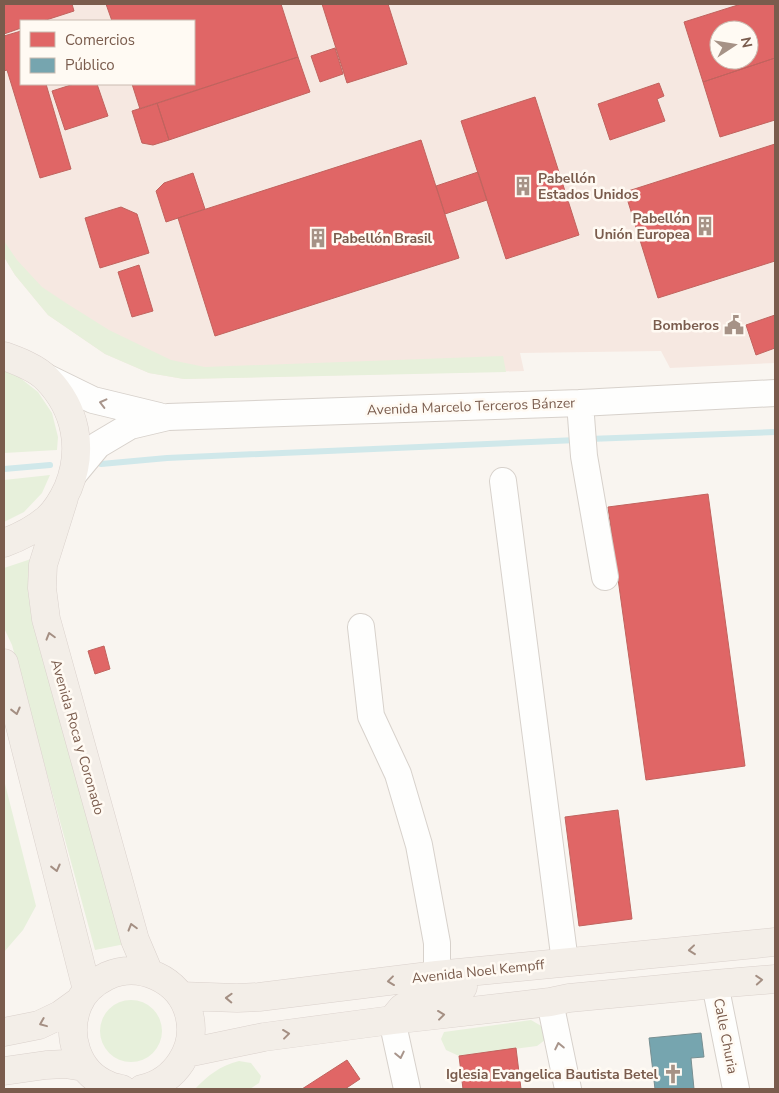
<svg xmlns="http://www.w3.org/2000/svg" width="779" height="1093" font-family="'Nunito Sans',sans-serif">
  <rect width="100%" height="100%" fill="#f9f5f0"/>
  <path fill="#f6e8e1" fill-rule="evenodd" d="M4,4h771v359l-105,5 -9,-17 -141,2 4,18 -340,8 -35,-6 -44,-19 -57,-39 -33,-40 -11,-18zM21,21h173v63h-173zM719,30h30v30h-30z"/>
  <path fill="#e7f0db" d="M4,241l13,19 25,27 24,16 43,27 62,30 34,7 298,-11 3,16 -322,7 -35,-6 -44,-19 -57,-39 -33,-40 -11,-18z
    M4,371l15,6 19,15 14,21 6,24 -1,13 -53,3z
    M50,475l-8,18 -18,19 -20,10v-42z
    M31,559l94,385 -30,6 -83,-305 -8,-17v-60z
    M4,780l32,126 -13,24 -19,22z
    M100 1031a31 31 0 1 1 62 0a31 31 0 1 1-62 0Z
    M531,1020l12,7 2,13 -8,6 -78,10 -13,-6 -5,-11 3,-7z
    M239,1061l12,2 10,13 -2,7 -9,6h-55c13,-14 25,-23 44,-28z"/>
  <path fill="#e06666" stroke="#c1635e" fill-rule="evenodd" d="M4,4h68l2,7 -31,10h-22v7l-17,6z
    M106,4h175l17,53 -158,52 -8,-25h62v-63h-82z
    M322,4h66l19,60 -60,19z
    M741,4h34v54l-72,24 -19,-60zM719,30h30v30h-30z
    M21,31v53h25l25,85 -31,9 -33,-108 -3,1v-35z
    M335,48l8,26 -23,8 -9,-26z
    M298,57l12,35 -141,48 -12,-37z
    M775,58v62l-55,17 -17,-55z
    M659,83l5,13 -7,3 8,22 -55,19 -12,-36z
    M74,84h23l11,32 -43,14 -13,-39z
    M535,97l44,138 -73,24 -45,-138z
    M157,103l12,37 -16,5 -11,-2 -10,-32z
    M421,140l38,118 -244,78 -37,-118z
    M775,144v117l-117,37 -33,-106z
    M478,172l9,28 -42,14 -9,-28z
    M193,173l12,36 -39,13 -10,-31 8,-8z
    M121,207l16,7 12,39 -49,15 -15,-50z
    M139,265l14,46 -21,6 -14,-45z
    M775,315v33l-19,7 -10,-30z
    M708,494l37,272 -99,14 -38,-273z
    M104,646l6,23 -15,5 -7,-23z
    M618,810l14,109 -53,7 -14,-109z
    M516,1048l5,41h-58l-4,-33z
    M347,1060l13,19 -15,10h-43z"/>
  <path fill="#76a5af" stroke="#778f92" d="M701,1033l3,24 -13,1 3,31h-39l-6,-51z"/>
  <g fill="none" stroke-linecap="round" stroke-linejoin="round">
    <path stroke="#d0e8ea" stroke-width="6" d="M589,439l186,-7
      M101,464l66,-6 410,-18
      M4,469l46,-4"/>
    <defs>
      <path id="minor" d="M46,377l47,23 66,16
        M580,403l4,53 21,121
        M74,474l24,-29 32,-19 38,-9 412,-14 195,-10
        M503,481l62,481
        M361,627l10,89 27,58 21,71 18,98v32
        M715,984l21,105
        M550,1002l18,87
        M392,1020l15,69"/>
      <path id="major" d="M4,356c14,5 33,12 43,23 29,30 37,70 21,109 -5,11 -12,23 -21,31 -13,11 -27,18 -43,24
        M64,498l-21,67 -1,23 4,31 89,321 14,33
        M4,663l83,327
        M181,996l56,2 22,-1 178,-22 338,-33
        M392,1020l10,-12 19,-11 42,-10
        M4,1032l35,-7 21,-10 18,-13
        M187,1053l77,-16 128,-17 158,-18 19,-4 146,-14 60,-5
        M4,1071l42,-6 19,-1 19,3
        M122,1089c-4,-1 -10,-2 -14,-4 -32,-13 -42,-51 -30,-80 5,-13 17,-23 29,-29 32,-15 73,3 82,38 9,34 -14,68 -47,75"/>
    </defs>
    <use href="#minor" stroke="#d7d1cb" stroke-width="28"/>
    <use href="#major" stroke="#dad1cc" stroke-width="29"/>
    <use href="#minor" stroke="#fefefd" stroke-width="26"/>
    <use href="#major" stroke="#f3eee8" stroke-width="28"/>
  </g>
  <defs><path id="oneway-chevron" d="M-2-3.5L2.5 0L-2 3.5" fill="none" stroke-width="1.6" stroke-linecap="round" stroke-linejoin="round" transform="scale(1.25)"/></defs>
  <g stroke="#a8958b">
    <use href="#oneway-chevron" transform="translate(103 403) rotate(-166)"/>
    <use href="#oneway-chevron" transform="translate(559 1046) rotate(-102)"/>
    <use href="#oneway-chevron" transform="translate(400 1055) rotate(78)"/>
  </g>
  <g stroke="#a48f83">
    <use href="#oneway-chevron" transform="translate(50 636) rotate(-106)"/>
    <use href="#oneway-chevron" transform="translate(16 711) rotate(76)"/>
    <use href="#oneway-chevron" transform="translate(56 868) rotate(76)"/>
    <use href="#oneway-chevron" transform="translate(132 927) rotate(-106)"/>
    <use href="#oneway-chevron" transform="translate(692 950) rotate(174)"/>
    <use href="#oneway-chevron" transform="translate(759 980) rotate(-4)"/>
    <use href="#oneway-chevron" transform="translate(391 981) rotate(173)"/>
    <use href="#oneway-chevron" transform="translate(229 998) rotate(-178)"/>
    <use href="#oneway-chevron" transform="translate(441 1015) rotate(-7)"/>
    <use href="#oneway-chevron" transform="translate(43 1023) rotate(158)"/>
    <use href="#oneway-chevron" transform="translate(286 1034) rotate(-7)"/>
  </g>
  <defs>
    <symbol id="building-bare" viewBox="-9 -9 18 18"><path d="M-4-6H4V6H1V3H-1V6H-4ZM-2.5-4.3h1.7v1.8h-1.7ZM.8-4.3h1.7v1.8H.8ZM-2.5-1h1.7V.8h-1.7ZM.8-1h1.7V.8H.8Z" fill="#a69286" stroke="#fffaf3" stroke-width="2.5" paint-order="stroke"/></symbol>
    <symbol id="civic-bare" viewBox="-9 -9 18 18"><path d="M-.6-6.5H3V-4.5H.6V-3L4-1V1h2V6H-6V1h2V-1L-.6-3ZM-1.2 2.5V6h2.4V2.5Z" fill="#a69286" stroke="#fffaf3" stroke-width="2.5" paint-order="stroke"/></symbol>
    <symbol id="church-bare" viewBox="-9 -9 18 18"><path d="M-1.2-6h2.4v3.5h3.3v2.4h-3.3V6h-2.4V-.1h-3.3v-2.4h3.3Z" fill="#a69286" stroke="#fffaf3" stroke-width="2.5" paint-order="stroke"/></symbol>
  </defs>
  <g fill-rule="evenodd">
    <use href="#building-bare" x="509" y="172" width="28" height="28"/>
    <use href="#building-bare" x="691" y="212" width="28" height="28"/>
    <use href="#building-bare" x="304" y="224" width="28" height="28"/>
    <use href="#civic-bare" x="720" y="311" width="28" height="28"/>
    <use href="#church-bare" x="659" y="1060" width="28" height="28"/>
  </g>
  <g text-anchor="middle" stroke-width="5" stroke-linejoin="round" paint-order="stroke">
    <g font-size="14" font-weight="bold" fill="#7a5c4d" stroke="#fffaf3" text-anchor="end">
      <text x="538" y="183" text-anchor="start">Pabellón<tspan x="538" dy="16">Estados Unidos</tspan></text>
      <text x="690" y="223">Pabellón<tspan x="690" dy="16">Unión Europea</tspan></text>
      <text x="333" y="243" text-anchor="start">Pabellón Brasil</text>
      <text x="719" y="330">Bomberos</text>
      <text x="658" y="1079">Iglesia Evangelica Bautista Betel</text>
    </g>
    <g font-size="14" fill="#7a5c4d" stroke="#fffaf3">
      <text transform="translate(471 406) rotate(-2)" y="5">Avenida Marcelo Terceros Bánzer</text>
      <text transform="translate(78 737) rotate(74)" y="5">Avenida Roca y Coronado</text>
      <text transform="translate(478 971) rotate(-6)" y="5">Avenida Noel Kempff</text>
      <text transform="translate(726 1036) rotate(79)" y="5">Calle Churia</text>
    </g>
  </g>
  <rect width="779" height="1093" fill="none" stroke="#7a5c4d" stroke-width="10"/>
  <rect x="20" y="20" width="175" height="65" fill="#fffaf3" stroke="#cabbb1"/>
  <rect x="30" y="32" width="25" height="15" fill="#e06666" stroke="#cabbb1"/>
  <text x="65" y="45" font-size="15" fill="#7a5c4d">Comercios</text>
  <rect x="30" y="58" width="25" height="15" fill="#76a5af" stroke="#cabbb1"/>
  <text x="65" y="70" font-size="15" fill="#7a5c4d">Público</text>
  <g transform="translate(734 45) rotate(78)"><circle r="24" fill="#fffaf3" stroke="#cabbb1"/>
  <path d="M0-4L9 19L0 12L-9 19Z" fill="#a69286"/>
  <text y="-8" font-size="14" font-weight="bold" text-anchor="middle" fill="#7a5c4d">N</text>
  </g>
</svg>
